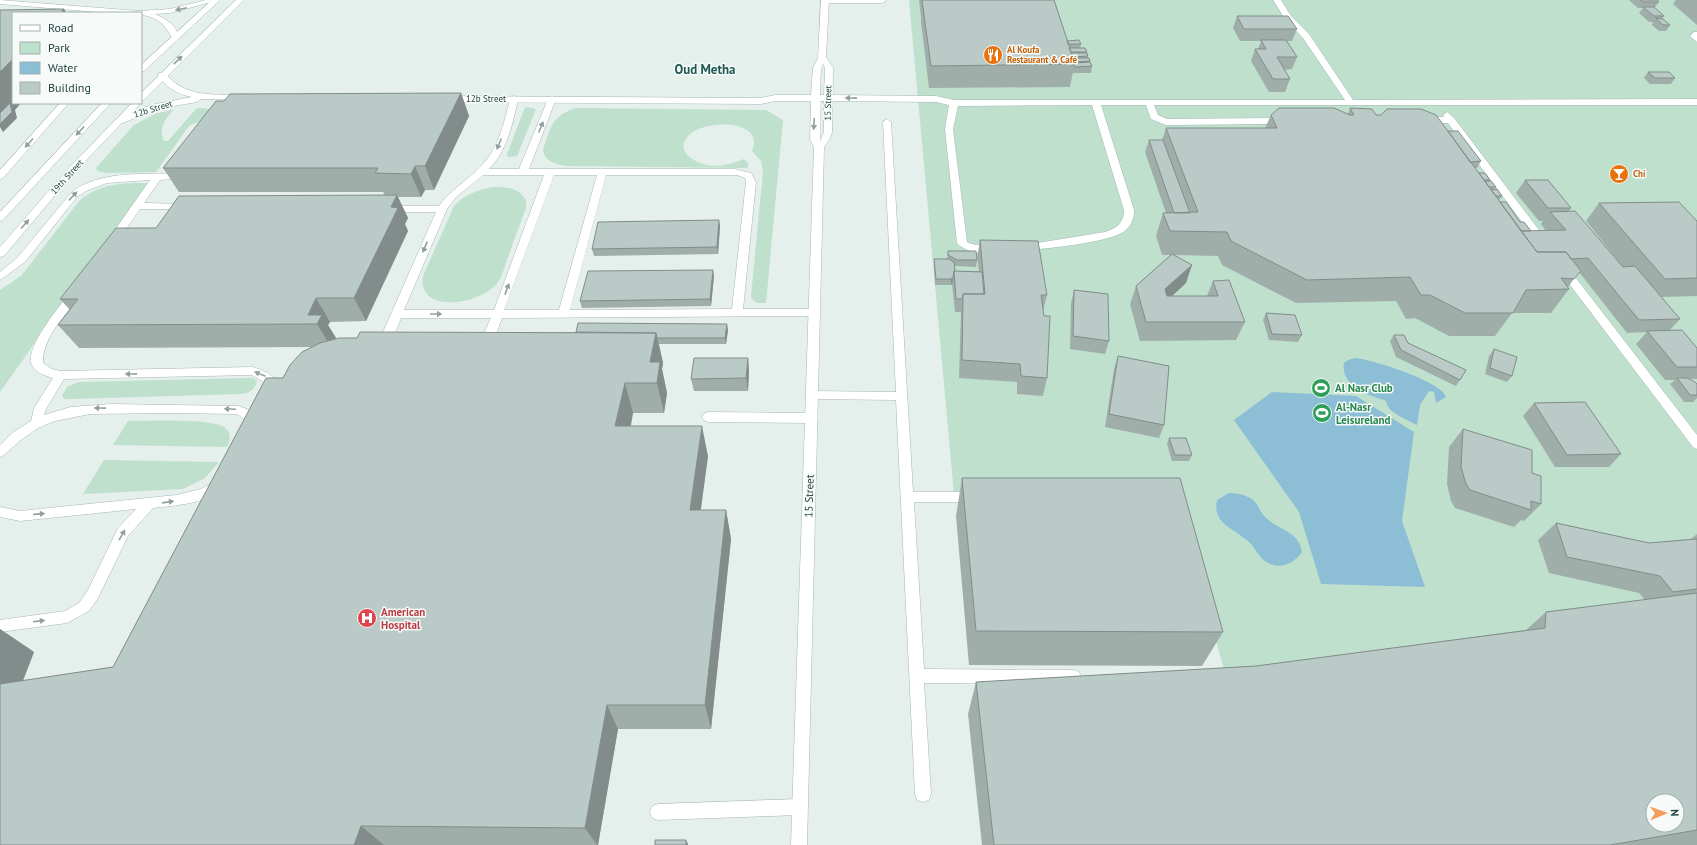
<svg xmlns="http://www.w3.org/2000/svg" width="1697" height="845" font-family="'PT Sans',sans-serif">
  <rect width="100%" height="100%" fill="#e5efec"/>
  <path fill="#bee0cd" d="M909,0h788v635l-465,63 -58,-208 -220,4z
    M525,107l11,2 -18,45 -1,2 -8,1 -2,-1v-2z
    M197,108l29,2 -37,16 -33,46 -51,1 -8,-2 -1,-3 38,-43 21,-11 19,-5c-9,10 -16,19 -10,32h4z
    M576,108l190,2 17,10 -17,183h-9l-5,-4 -1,-3 12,-124 -2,-11 -9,-10c14,-32 -47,-32 -63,-16 -17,18 10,30 25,31 10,0 20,-3 30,-7l4,4v5l-180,-2c-10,-1 -24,-4 -25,-16 8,-23 8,-34 33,-42z
    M148,183l-148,209v-102l21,-14 59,-76c21,-17 43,-17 68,-17z
    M493,187c13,0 26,1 33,13v8c-6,16 -12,32 -18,49 -3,8 -5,18 -10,25 -15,22 -81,34 -75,-6l31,-70c11,-12 24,-16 39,-19z
    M247,378h6l4,3c-2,9 -8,12 -16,13l-170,5h-6l-3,-3 5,-9 12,-5z
    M128,421c17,0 87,-3 97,7 7,5 5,13 2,19l-114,-2z
    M104,460l115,2 -14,16 -22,11 -100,5z"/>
  <path fill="#8cbed5" d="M1355,358c16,1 88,24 91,39l-10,6 -2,-11 -5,-1 -9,14 -3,20c-5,-2 -26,-13 -28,-17 -2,-2 -2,-6 -4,-8 -17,-4 -45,-15 -41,-37l4,-3z
    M1272,392l84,4 58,36 -12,89 23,66 -104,-3 -22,-72 -65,-92z
    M1229,493c7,0 14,1 21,5 8,4 9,13 15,19 13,13 34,14 37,35 -8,12 -24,19 -37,9 -6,-4 -10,-13 -15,-18 -15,-15 -38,-18 -33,-43z"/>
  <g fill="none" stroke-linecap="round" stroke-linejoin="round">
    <defs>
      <path id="service" d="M822,0h63l1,1 -4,2h-60z
        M1273,0h8l10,16 18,18 44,66 344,-1v6h-543l4,10 9,4 116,-1 4,3 -4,3 -117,1 -15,-6 -5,-14h-45l33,105c0,8 -2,14 -8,20 -14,13 -81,18 -103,21l-4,-1 -1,-2 1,-2 86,-14c12,-4 19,-9 19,-22l-32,-105 -134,1 -5,23 14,113c10,6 26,0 32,7 -7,9 -35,3 -42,-6l-12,-114 4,-24 -13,-3 -108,-1 -4,-3 4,-3 108,1 18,4h391l-42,-62 -18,-19z
        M1694,32h3v10l-7,-6z
        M514,96l4,3c-5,24 -11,52 -29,70h30l29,-70 4,-3 4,3 -27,70h205l17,4 5,9 -13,127h72l5,4 -1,3 -317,2 -8,22 -6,9 -4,1 -6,-4 13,-28h-90l-12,31h-8l-2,-3 1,-7 56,-127h-48l-5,-3 5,-3h51c11,-16 27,-24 40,-38 19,-17 25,-45 31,-69zM483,175h61l-50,135h-90l43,-101 9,-12zM554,175h43l-38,135h-55zM606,175h131l8,3 1,4 -14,127 -162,1z
        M60,103h9l-66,75 -3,1v-9z
        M1447,112l7,6 94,124 1,2 -1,2h-8l-92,-123h-23l-4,-3 4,-3h19l-1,-2z
        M887,119l4,3 22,370h61l5,1 1,4 -1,4 -5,1h-60l10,167 150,1 5,2 2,5 -2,5 -5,2 -150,-1 7,111 -2,6 -6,2 -6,-2 -2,-6 -19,-394 -84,-1 -4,-1 -2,-3 2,-3 4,-1 84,1 -13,-270z
        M184,173l3,1v4l-27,2 -16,23 44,1 3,1 2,2 -2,2h-51l-23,33 -4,1 -5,-3 42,-60 -43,3 -21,8 -9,6 -52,65 -25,18v-8l17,-14 54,-65c28,-24 78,-18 113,-20z
        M1565,268l4,1 128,166v14l-4,-2 -132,-174 -1,-2z
        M76,289l5,4c-13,21 -39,43 -38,70l9,6 9,2 191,-4c12,3 33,12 24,28h-8l-3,-12 -13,-8 -188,4 -18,30 -2,6 27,-8 39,-3 128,2c10,3 27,11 20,24h-8l-3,-9 -10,-7 -63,-1 -84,1 -35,7 -17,7 -17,12 -17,15 -4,2v-12l12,-12 19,-12 3,-13 19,-30c-8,-2 -19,-6 -22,-15 -4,-19 30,-58 41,-73z
        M708,412l104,1 4,2 2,3 -2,3 -4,2 -104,-1 -4,-2 -2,-3 2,-3z
        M219,480l4,1 2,4c-9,18 -54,21 -72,23l-25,28 -30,62 -9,13 -22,12 -67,9v-12l65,-9 14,-8 9,-13 30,-62 18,-19 -116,12 -20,-4v-10l20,4 156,-16 25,-6z
        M800,799l6,2 2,6 -2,6 -6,2 -142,5 -6,-2 -2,-6 2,-6 6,-2z"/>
      <path id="minor" d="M0,0l139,11 31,-2 36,-9h13l-49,13 -15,1c11,5 20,10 24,22l-4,2h-3c-6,-13 -16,-22 -31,-23v-2h-32l-109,-9z
        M821,0h8l-3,57 7,11 -1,64 -2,7 -6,8 -17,698h-16l23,-698 -4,-8 1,-38h-36l-14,3 -315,-2 -4,-3 4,-3 315,2 14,-3h36l2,-27 5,-10zM823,64l2,4 -1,27h-4l1,-27zM820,101h4v31l-4,9z
        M159,73h6c20,25 50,22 79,21l4,3 -4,3 -43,-1 -4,3 -41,7 -33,14h-6v-4l34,-14 41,-8c-15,-3 -25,-9 -34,-22z"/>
      <path id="secondary" d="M212,0h8l-76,71h-3v-6z
        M236,0h8l-100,100 -3,1v-8z
        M102,103h9l-108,117 -3,1v-9z
        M132,103h9l-69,72 -68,81 -4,1v-10l66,-76z"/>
    </defs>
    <use href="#service" stroke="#a7b8b5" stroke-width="1"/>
    <use href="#minor" stroke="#a7b8b5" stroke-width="1"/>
    <use href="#secondary" stroke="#a3bbb7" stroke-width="1"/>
    <use href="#service" fill="#fff" fill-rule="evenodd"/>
    <use href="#minor" fill="#fff" fill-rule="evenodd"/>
    <use href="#secondary" fill="#fff" fill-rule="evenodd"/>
  </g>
  <path fill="#a0aeaa" d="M919,0h135l13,41 14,3 -1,4 7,4 -1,1 2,3v2l4,8 -1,7h-18v-1l-3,15 -141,1 -8,-66v-5z
    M1629,0h28l2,2 -5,6 10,8 -2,3 8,6 -4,6h-7l-7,-6 1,-3h-4l-10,-9 4,-5h-5z
    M1676,0h21v25l-24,-21z
    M1237,16l60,13 -5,12h-5l10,16 -5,12 -8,1 6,9 -5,13h-16l-18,-31 4,-12h3l3,-8h-21l-7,-13z
    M1648,72l27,6 -4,6h-21l-6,-6z
    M461,93l8,23 -35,74h-9l-4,7h-23l10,21 -3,6 3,7 -42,90 -36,1 -2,3 8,13 -1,1 241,-7 152,-2 -2,14h-67l4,19 -1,6 5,24 -3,20h-31l-2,13 77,30 -8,54h26l5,29 -20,190h-93l-20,116h-598v-216l34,23 -11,29 90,-14 170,-289 28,-31 -232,1 -21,-23 12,-15 -10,-11 96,-71 229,-33 -2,-3h-204l-16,-24z
    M1350,108l26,7 72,16 33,30 -4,7h-2l4,5 11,7 -1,1 7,6 -2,2 8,7 -3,4 1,2 31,29h15l-5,-7 2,-3h-4l-23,-28 9,-13 46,28 -2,3 54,56 -37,-46 13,-18 98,18v75l-36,1 19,22 -11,12 28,17v31h-7l7,5v14l-4,4h-9l-14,-18 5,-4h-10l-29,-36 11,-12 -20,1 -48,-61 -11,15 1,2 -18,24h-39l-17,23h-46l-34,-18 -9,1 -10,-18 -100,2 -74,-38 -4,-9 -44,-1 12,28 -14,13h35l6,-15 32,41 -9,18 -96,1 -10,-37 6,-18 35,-31h-9l-6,-19 7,-23h3l-21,-61 4,-12h13l4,-12h99l6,-13 77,-1z
    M720,226l-2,28 -124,2 -2,-7z
    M980,240l67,55 -4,16 4,67 -4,18 -26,-2v-12l-58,-4 2,-66h-6l-3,-28 -1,1h-16l-1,-20v-6h13l1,-8 29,9 -1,7 -20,-1h-1v5h24l-2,-13z
    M714,276l-3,30 -129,2 -2,-7z
    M1074,290l35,51 -4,13 -35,-5 1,-46z
    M1266,313l36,22 -4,7 -29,-2 -6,-20z
    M1394,335l14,8 52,37 -4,6 -60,-29 -6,-16z
    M1494,349l18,27 -5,6 -22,-8 4,-18z
    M1118,356l46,69 -5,13 -54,-11 9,-58z
    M748,358l1,13 -1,20h-54l-3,-12z
    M1534,403l87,51 -12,13h-54l-32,-51z
    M1463,429l69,44 9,31 -17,17 -3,-1 -7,7 -59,-19 -4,-7 -4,-17 2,-37z
    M1169,438l23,17 -3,6h-17l-5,-17z
    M962,478l261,154 -21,34 -233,-1 -13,-149z
    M1556,523l93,20 42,-4 6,-5v311h-715l-14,-131 8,-32 280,-16 270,-36 20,-18 99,-12 -6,-7 -90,-20 -11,-33z"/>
  <path fill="#828d8b" d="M64,9l3,4h-7z
    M13,59v44h8l-6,7 2,8 -14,14 -3,-5v-55z
    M461,93l8,23 -35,74 -9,-24z
    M415,166l10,24 -4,7 -10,-23z
    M397,195l11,23 -3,6 3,7 -42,90 -12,-23 37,-91z
    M719,220l1,6 -2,28 -1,-7z
    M1192,265l-6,18 -27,25 6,-19z
    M713,270l1,6 -3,30 -1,-7z
    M953,278l-1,6 -1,1v-6z
    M316,298l14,24 -2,3 8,13 -5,9 -14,-23 -9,-9z
    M727,324l1,6 -2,14 -1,-6z
    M656,333l7,30 -1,6 5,24 -3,20 -7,-30 -7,-21z
    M748,358l1,13 -1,20 -2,-13z
    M625,383l8,30 -9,43 -9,-30z
    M702,426l6,30 -11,83 -7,-29z
    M726,510l5,29 -20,190 -6,-24z
    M0,629l34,23 -24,61 -10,-6z
    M607,705l11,24 -20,116h-1l-12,-17z
    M361,826l23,19h-30z
    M686,840l2,4v1h-2z"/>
  <path fill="#bacac6" stroke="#828d8b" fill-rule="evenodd" d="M922,0h132l21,64 -144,2z
    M1640,0h17l2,2h-17z
    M1643,7h11l10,9h-10z
    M64,9l-4,4h-47v46l-13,13v-62z
    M1237,16h51l9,13h-53z
    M1656,18l7,1 7,6h-7z
    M1079,40l2,4h-13l-1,-3z
    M1261,40h25l11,17h-20l13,22h-17l-18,-30h11z
    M1069,48h16l2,4h-16z
    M1071,53h16l1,3 -16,1z
    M1072,58h17l1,3 -16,1z
    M1090,62l2,4 -17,1 -1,-4z
    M1648,72h21l6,6h-20z
    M461,93l-36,73h-10l-4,8 -36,-1 3,-5h-215l53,-67h8l6,-7z
    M10,103l2,9 -12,12v-11z
    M1279,108h55l16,7h4l-4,-7 22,1 4,6h5l6,-6h34l15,6 101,137h29l15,19 -7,8 -13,-1 8,11 -43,1 -13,23h-48l-35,-18h-9l-11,-18 -103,3 -76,-39 -4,-9 -57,-1 -7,-18 35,-1 -32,-84h111l-6,-13z
    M1448,131h10l23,30 -11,1z
    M1149,140h14l27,73h-16z
    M1479,173h6l5,7h-6z
    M1525,180h23l23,28h-23z
    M1485,181h6l5,6h-7z
    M1497,189l5,7h-6l-5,-6z
    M397,195l-6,12 7,1 -44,90h-38l-8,17h14l-5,9 -259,1 20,-26h-18l56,-71h40l23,-32z
    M1500,202h6l14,20h4l7,9h-10z
    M1679,202l18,19v57l-32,1 -66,-76z
    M1575,211l48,56 12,-1 45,53 -41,1 -51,-62 -17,1 -5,-7h-29l-16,-21 45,-1 -16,-18z
    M719,220l-2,27 -125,2 6,-27z
    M980,240l58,1 9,54h-6l3,21h6l-3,62 -26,-2 -1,-12 -58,-4 1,-66h22z
    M948,251h28l1,9h-20l-9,-5z
    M1172,254l20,11 -27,24 2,7h51l-5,-15 16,-1 16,42h-99l-10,-36z
    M934,259h15l5,3 1,9h-1l-1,7 -2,1h-15z
    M713,270l-3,29 -130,2 8,-30z
    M954,271l28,1 2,22h-21l-1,5h-6z
    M1074,290l34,4 1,47 -36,-5z
    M1266,313l29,2 7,20 -30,-1z
    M578,323l149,1 -2,14h-68l-1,-5 -80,-1z
    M1682,330l15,18v19h-20l-30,-36z
    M360,332l296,1 -6,29h10l-3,21h-32l-10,43h87l-12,84h36l-21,195h-98l-22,123 -224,-2 -7,19h-354v-161l113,-17 153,-289h17l7,-13 12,-13 18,-9 19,-5h18z
    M1394,335h10l4,8 58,27 -6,10 -59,-30z
    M1494,349l23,8 -5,19 -22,-8z
    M1118,356l51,10 -5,59 -55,-11z
    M694,358h54l-2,20 -55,1z
    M1677,378h10l8,4 2,2v11h-7z
    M1585,402l36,52 -54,1 -33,-52z
    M1463,429l69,21v23l9,3v28l-10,-3v9l-61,-20 -4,-6 -5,-17z
    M1169,438h17l6,17h-17z
    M962,478h218l43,154 -247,-1z
    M1556,523l93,20 48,-4v50l-24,3 -13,-16 -93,-19z
    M1697,593v237l-87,15h-616l-18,-163 280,-16 289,-38 1,-16zM1653,801h24v24h-24z
    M655,840h31v5h-31z"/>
  <defs><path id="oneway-solid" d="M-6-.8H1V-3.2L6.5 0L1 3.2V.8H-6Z"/></defs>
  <g fill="#91a09f">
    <use href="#oneway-solid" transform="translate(181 9) rotate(168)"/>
    <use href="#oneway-solid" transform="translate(178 60) rotate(-44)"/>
    <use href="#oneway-solid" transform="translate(851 98) rotate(-179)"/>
    <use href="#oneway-solid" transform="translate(814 124) rotate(93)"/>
    <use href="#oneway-solid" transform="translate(541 127) rotate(-68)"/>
    <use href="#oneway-solid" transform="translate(80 131) rotate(133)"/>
    <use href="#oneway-solid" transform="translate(29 143) rotate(132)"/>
    <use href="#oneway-solid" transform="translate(499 144) rotate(112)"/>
    <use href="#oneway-solid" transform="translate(73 196) rotate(-47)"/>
    <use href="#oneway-solid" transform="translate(25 224) rotate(-49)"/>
    <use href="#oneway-solid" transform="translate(425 247) rotate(113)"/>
    <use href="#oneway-solid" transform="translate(507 289) rotate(-70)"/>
    <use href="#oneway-solid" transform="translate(436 314)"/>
    <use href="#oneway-solid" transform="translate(131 374) rotate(179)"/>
    <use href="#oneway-solid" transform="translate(260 374) rotate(-158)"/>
    <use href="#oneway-solid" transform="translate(100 408) rotate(-179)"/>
    <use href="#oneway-solid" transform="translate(230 409) rotate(-178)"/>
    <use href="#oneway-solid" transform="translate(168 502) rotate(-8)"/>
    <use href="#oneway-solid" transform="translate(39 514) rotate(-5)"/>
    <use href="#oneway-solid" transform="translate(122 535) rotate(-60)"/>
    <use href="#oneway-solid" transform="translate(39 621) rotate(-7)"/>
  </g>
  <defs>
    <symbol id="restaurant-disc" viewBox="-11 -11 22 22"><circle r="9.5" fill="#e8710a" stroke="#f6fbf9"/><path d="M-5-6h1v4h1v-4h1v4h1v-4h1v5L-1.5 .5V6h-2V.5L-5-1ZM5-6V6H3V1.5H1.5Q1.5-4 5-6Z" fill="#fff"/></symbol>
    <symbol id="bar-disc" viewBox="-11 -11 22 22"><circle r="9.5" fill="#e8710a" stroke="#f6fbf9"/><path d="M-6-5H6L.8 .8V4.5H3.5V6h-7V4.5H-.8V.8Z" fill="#fff"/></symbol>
    <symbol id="stadium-disc" viewBox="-11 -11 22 22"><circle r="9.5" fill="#2e9e5b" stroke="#f6fbf9"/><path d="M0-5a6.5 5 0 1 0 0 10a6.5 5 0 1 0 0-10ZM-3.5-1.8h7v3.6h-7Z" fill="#fff"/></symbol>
    <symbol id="hospital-disc" viewBox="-11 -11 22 22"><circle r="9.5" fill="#e0444e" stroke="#f6fbf9"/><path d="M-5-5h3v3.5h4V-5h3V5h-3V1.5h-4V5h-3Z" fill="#fff"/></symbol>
  </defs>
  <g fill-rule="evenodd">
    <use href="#restaurant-disc" x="982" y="44" width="22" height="22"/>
    <use href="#bar-disc" x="1608" y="163" width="22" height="22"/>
    <use href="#stadium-disc" x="1310" y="377" width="22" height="22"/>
    <use href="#stadium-disc" x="1311" y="402" width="22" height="22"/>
    <use href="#hospital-disc" x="356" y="607" width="22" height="22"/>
  </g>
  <g text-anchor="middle" stroke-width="3" stroke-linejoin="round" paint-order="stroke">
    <g font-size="9" font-weight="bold" fill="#c56008" stroke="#f6fbf9" text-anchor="start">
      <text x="1007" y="53">Al Koufa<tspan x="1007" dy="10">Restaurant &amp; Café</tspan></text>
      <text x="1633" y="177">Chi</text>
    </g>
    <g font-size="9" fill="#23423f" stroke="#f6fbf9">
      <text x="486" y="102">12b Street</text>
      <text transform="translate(828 103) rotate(-89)" y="3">15 Street</text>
      <text transform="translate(153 109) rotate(-17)" y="3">12b Street</text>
      <text transform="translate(67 177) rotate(-48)" y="3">19th Street</text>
    </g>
    <g font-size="11" font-weight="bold" fill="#27864d" stroke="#f6fbf9" text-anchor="start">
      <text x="1335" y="392">Al Nasr Club</text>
      <text x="1336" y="411">Al-Nasr<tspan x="1336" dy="13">Leisureland</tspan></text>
    </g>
    <g font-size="11" fill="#23423f" stroke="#f6fbf9">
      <text transform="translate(809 496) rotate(-88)" y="4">15 Street</text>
    </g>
    <g font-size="11" font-weight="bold" fill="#be3a42" stroke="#f6fbf9" text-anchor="start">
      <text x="381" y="616">American<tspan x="381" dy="13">Hospital</tspan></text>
    </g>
    <g font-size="13" font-weight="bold" fill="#1e5651" stroke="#f6fbf9">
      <text x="705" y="74">Oud Metha</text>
    </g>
  </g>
  <rect x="12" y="12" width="130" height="92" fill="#f6fbf9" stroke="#a2b1af"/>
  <rect x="20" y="25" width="20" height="6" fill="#ffffff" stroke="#a2b1af"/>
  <text x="48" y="32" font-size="12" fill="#23423f">Road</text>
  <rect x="20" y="42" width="20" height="12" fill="#bee0cd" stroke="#a2b1af"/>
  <text x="48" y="52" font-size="12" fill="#23423f">Park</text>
  <rect x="20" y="62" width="20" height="12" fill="#8cbed5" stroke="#a2b1af"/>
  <text x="48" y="72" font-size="12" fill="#23423f">Water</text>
  <rect x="20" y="82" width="20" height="12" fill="#bacac6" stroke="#a2b1af"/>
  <text x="48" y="92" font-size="12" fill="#23423f">Building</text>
  <g transform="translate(1665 813) rotate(88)"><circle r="19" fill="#f6fbf9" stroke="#a2b1af"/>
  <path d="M0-3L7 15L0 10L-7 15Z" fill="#f79b5b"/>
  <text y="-6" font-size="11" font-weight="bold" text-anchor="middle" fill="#23423f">N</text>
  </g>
</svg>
